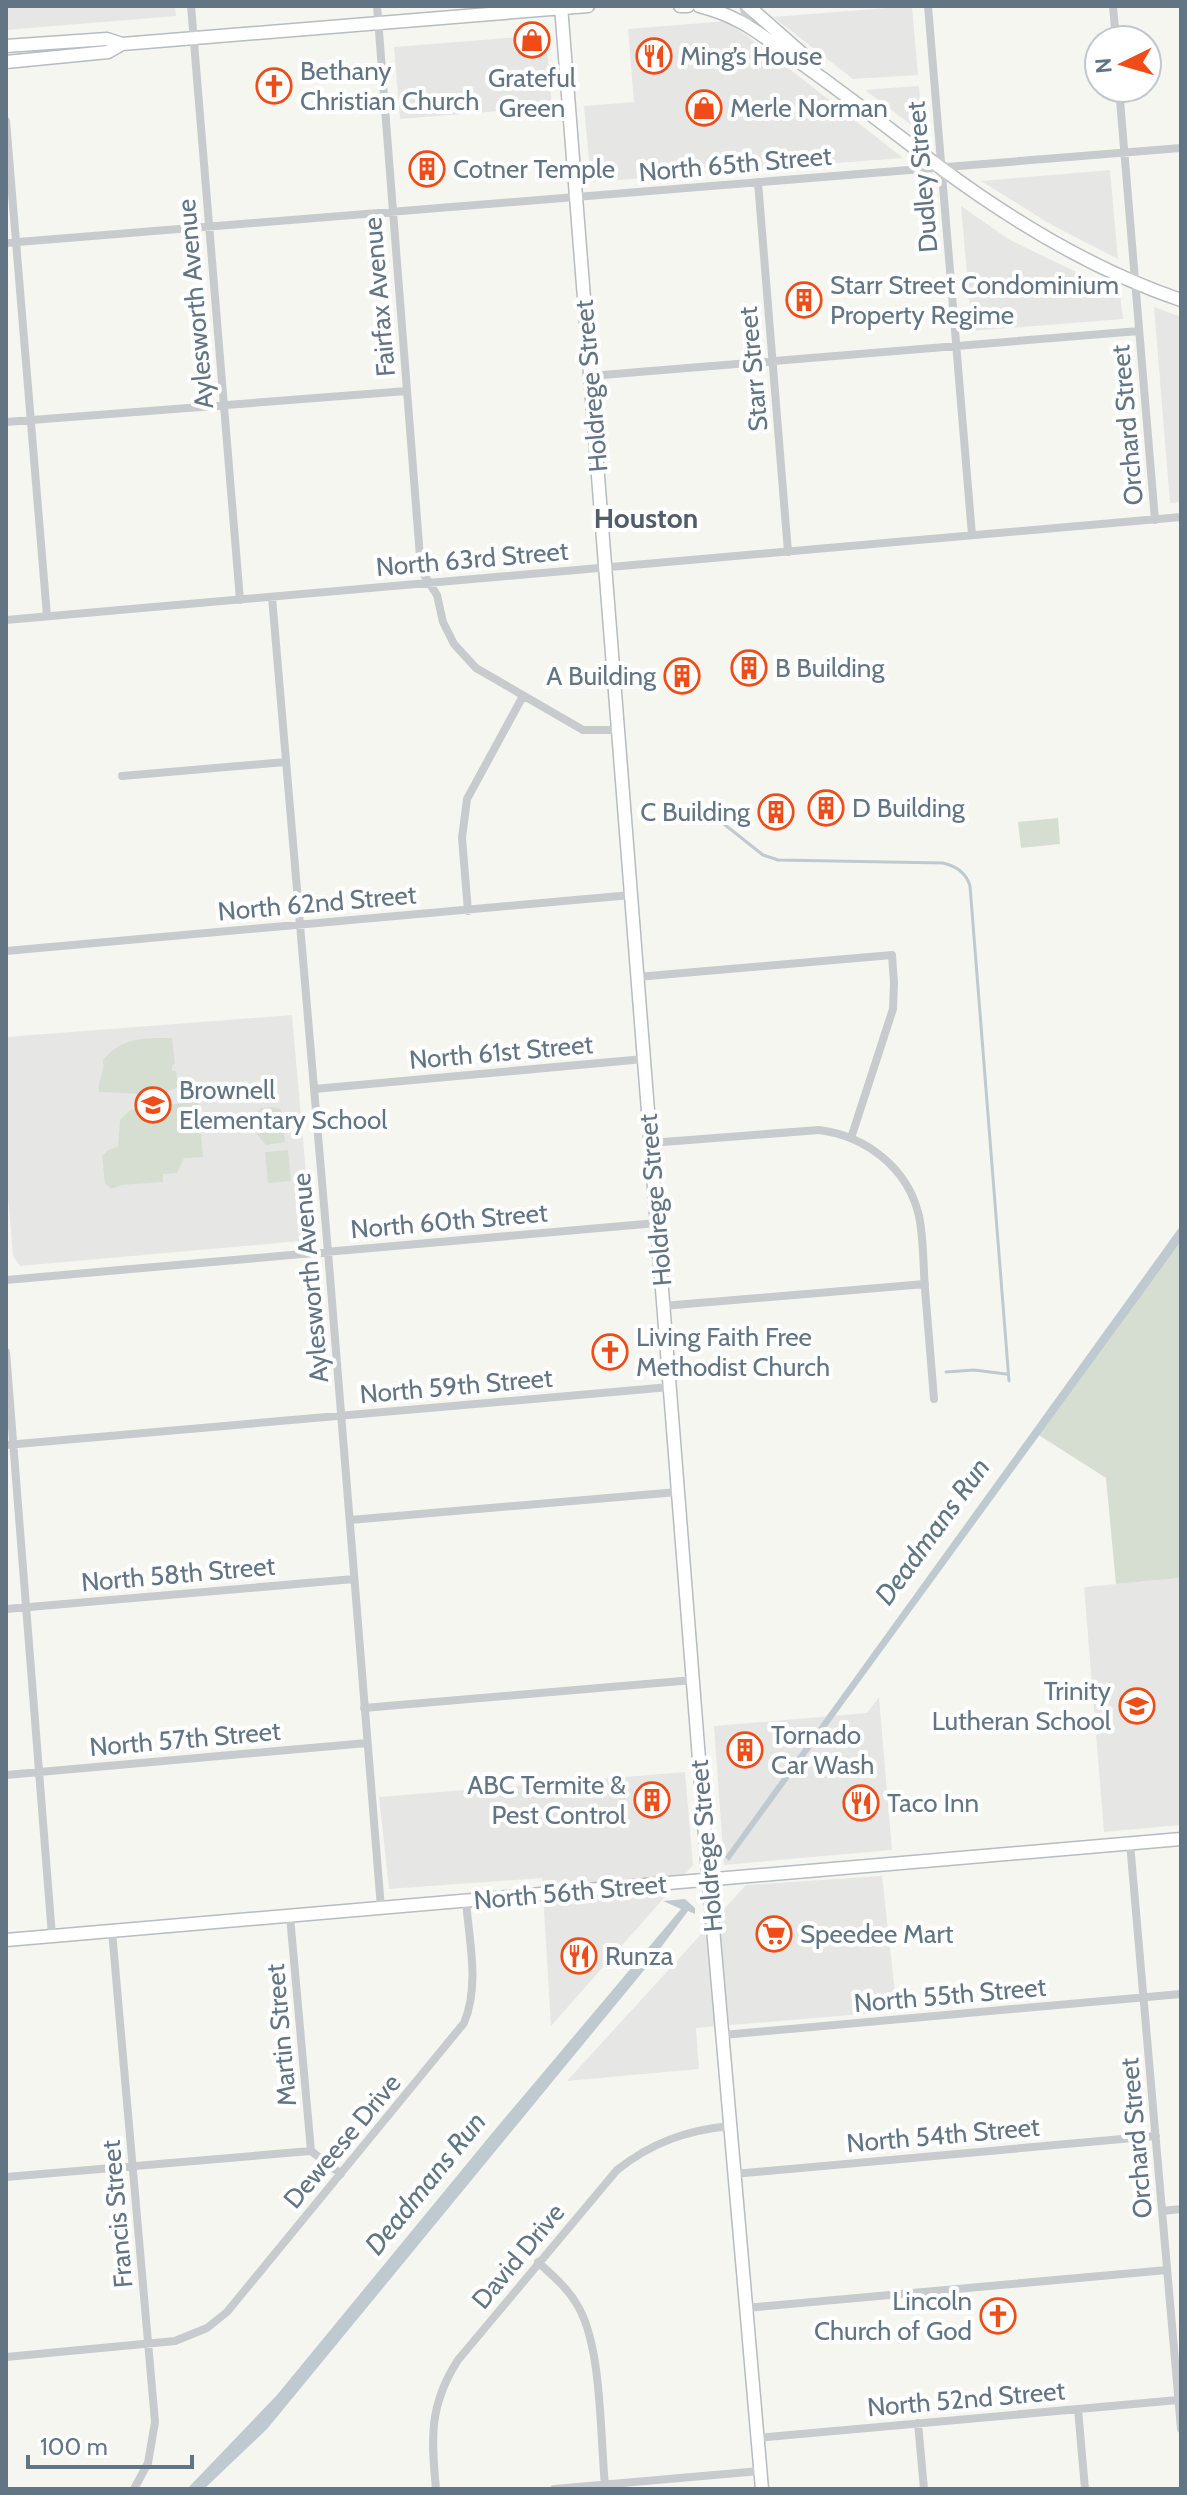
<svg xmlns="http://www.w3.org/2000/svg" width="1187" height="2495" font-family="Cabin,sans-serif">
  <rect width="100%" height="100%" fill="#f6f6f1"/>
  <path fill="#e6e7e5" d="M6,6h169l1,10 -170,14z
    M912,6l6,69 -65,4 -80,-62z
    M727,21l36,27 140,110 -312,24 -7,-76 50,-4 -6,-73z
    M546,35l6,72 -152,12 -6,-72z
    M919,86l3,47 -57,-43 24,-2z
    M1110,170l8,89 -68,-35 -69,-43z
    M961,206l49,34 110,53 3,26 -151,12z
    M1154,307l27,10v185l-11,1z
    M292,1015l20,225 -292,26 -7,-10 -7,-83v-136z
    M1181,1578v247l-77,7 -20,-245z
    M879,1697l13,153 -168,15 -10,-139 153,-13z
    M685,1772l8,93 -142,161 -9,-148 -153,11 -10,-92z
    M882,1876l15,135 -201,17 3,41 -132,12 179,-196z"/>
  <path fill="#d6ded2" d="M1058,818l2,26 -39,4 -3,-26z
    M172,1038l3,26 -3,1v6h4l2,16 -19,8 -60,-3c-2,-11 6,-19 4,-32 19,-23 41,-22 69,-22z
    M198,1101l5,56 -19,1 -7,15 -14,1v8l-41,3 -11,4 -6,-6 -3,-27 6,-6 10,-3 2,-27 10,-10z
    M272,1107l9,2 4,33 -19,3 -12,-14 -1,-15 8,-8z
    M288,1150l3,31 -23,2 -3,-31z
    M1181,1232v346l-65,6 -10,-106 -72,-46z"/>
  <path fill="#becacf" d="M1181,1225v16l-452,620 -4,-4z
    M685,1899l10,9v6l-7,-3 -43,58 -378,460 -63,60h-17l90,-94 216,-263 188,-223 -18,-8z"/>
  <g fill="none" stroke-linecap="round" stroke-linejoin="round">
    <path stroke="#becacf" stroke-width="3" d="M710,813l53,42 15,5 165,3c13,3 23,9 27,23l39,495
      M946,1372l28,-2 32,4"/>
    <defs>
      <path id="secondary" d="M561,6l145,1842 56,641
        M680,6h8
        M699,6c43,11 60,28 95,52 50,35 98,73 147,110 73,54 154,103 240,132
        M748,6l67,59
        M6,46l101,-7 15,5 466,-38
        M6,62l102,-10 14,-8
        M6,1940l1175,-101"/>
    </defs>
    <use href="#secondary" stroke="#b7bcc1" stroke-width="15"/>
    <path stroke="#c8cbce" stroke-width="8" d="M191,6l49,594
      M377,6l44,564 16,25 6,27 11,22 22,24 107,62h35
      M743,6l6,19
      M928,6l44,529
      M1113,6l3,34
      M1119,88l36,432
      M6,121l41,495
      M758,182l30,370
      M6,243l1175,-95
      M590,376l549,-45
      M6,422l401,-31
      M272,597l56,655 53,656
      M6,620l1175,-103
      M122,776l164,-14
      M468,911l-6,-73 5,-39 56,-103
      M6,951l625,-56
      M637,977l255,-22 2,28 -1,26 -42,129
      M314,1089l330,-30
      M650,1143l169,-13c47,6 89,38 100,86 5,24 4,49 6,73 3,37 6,73 9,110
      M6,1280l651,-57
      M663,1306l262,-22
      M6,1352l46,584
      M6,1445l664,-58
      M350,1520l328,-28
      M6,1609l348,-30
      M364,1708l329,-28
      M6,1775l361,-32
      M1130,1843l51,586
      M290,1916l21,235
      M112,1931l43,491 -7,41 -14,26
      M723,2035l458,-41
      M734,2174l422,-38
      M6,2177l305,-26 30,23
      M1162,2211l19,-2
      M538,2262c15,14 31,27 41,46 23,42 21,127 26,177
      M746,2308l421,-38
      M6,2357l169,-16 32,-13 20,-16 237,-289c16,-38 5,-82 2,-122
      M1078,2409l7,80
      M918,2423l6,66
      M757,2438l421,-38
      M436,2489c-5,-51 -7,-84 22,-129l159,-190c34,-27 70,-40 113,-44
      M554,2489l206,-18"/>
    <use href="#secondary" stroke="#fff" stroke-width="12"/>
  </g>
  <defs>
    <symbol id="shop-ring" viewBox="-11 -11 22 22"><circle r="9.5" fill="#fff" stroke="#f04c17" stroke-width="1.5"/><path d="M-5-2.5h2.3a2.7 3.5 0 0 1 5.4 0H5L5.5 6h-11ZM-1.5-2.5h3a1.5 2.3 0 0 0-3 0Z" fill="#f04c17"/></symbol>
    <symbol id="restaurant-ring" viewBox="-11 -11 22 22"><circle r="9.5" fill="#fff" stroke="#f04c17" stroke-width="1.5"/><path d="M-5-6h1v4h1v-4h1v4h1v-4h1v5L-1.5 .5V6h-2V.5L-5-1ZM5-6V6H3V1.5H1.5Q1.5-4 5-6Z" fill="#f04c17"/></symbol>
    <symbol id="church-ring" viewBox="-11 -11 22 22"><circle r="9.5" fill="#fff" stroke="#f04c17" stroke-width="1.5"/><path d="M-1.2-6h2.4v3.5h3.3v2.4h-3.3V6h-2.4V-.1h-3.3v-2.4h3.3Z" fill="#f04c17"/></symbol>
    <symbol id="building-ring" viewBox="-11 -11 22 22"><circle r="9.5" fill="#fff" stroke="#f04c17" stroke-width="1.5"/><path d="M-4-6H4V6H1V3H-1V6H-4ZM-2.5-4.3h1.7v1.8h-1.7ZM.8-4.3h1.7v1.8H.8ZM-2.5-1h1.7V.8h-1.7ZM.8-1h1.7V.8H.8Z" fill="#f04c17"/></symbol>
    <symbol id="school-ring" viewBox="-11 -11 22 22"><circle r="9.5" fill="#fff" stroke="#f04c17" stroke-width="1.5"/><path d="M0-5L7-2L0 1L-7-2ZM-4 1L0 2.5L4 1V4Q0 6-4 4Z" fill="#f04c17"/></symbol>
    <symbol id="supermarket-ring" viewBox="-11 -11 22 22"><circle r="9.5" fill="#fff" stroke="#f04c17" stroke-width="1.5"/><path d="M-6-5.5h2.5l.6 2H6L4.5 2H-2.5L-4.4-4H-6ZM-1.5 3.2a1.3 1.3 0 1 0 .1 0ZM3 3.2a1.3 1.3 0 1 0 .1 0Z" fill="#f04c17"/></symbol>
  </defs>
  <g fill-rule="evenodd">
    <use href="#shop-ring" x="512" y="20" width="40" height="40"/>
    <use href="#restaurant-ring" x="634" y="36" width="40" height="40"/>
    <use href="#church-ring" x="254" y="66" width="40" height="40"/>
    <use href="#shop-ring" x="684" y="88" width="40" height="40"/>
    <use href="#building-ring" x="407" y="149" width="40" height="40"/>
    <use href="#building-ring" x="784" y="280" width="40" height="40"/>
    <use href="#building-ring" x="729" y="648" width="40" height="40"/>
    <use href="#building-ring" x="662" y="656" width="40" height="40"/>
    <use href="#building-ring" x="806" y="788" width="40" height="40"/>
    <use href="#building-ring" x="756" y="792" width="40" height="40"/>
    <use href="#school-ring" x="133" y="1085" width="40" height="40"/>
    <use href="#church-ring" x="590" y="1332" width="40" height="40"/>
    <use href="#school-ring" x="1117" y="1686" width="40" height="40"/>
    <use href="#building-ring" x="725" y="1730" width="40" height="40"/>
    <use href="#building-ring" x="632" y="1780" width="40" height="40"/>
    <use href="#restaurant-ring" x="841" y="1783" width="40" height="40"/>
    <use href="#supermarket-ring" x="754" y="1914" width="40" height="40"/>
    <use href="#restaurant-ring" x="559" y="1936" width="40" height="40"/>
    <use href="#church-ring" x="978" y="2296" width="40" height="40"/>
  </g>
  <g text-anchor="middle" stroke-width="8" stroke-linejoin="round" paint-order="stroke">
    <g font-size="26" fill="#627585" stroke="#fff" text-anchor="start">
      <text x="680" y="65">Ming’s House</text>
      <text x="300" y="80">Bethany<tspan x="300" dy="30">Christian Church</tspan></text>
      <text x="532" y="87" text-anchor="middle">Grateful<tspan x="532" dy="30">Green</tspan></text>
      <text x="730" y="117">Merle Norman</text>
      <text x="453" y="178">Cotner Temple</text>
      <text x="830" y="294">Starr Street Condominium<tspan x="830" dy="30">Property Regime</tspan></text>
      <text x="775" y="677">B Building</text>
      <text x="656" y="685" text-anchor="end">A Building</text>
      <text x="852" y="817">D Building</text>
      <text x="750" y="821" text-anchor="end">C Building</text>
      <text x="179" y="1099">Brownell<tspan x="179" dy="30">Elementary School</tspan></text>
      <text x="636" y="1346">Living Faith Free<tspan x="636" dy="30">Methodist Church</tspan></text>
      <text x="1111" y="1700" text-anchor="end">Trinity<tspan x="1111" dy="30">Lutheran School</tspan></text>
      <text x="771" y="1744">Tornado<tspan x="771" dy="30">Car Wash</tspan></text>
      <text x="626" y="1794" text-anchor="end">ABC Termite &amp;<tspan x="626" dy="30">Pest Control</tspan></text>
      <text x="887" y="1812">Taco Inn</text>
      <text x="800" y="1943">Speedee Mart</text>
      <text x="605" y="1965">Runza</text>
      <text x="972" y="2310" text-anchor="end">Lincoln<tspan x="972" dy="30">Church of God</tspan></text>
    </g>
    <g font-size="26" fill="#627585" stroke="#fff">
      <text transform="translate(735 164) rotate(-5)" y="9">North 65th Street</text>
      <text transform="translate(922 177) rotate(-95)" y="9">Dudley Street</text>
      <text transform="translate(379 297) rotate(-95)" y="9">Fairfax Avenue</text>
      <text transform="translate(195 304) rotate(-95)" y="9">Aylesworth Avenue</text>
      <text transform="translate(753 369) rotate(-95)" y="9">Starr Street</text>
      <text transform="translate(591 386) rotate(-95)" y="9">Holdrege Street</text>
      <text transform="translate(1127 425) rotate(-95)" y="9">Orchard Street</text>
      <text transform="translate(472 559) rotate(-5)" y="9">North 63rd Street</text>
      <text transform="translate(317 903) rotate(-5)" y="9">North 62nd Street</text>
      <text transform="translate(501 1052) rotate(-5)" y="9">North 61st Street</text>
      <text transform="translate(655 1200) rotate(-95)" y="9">Holdrege Street</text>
      <text transform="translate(449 1221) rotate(-5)" y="9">North 60th Street</text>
      <text transform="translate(310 1278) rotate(-95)" y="9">Aylesworth Avenue</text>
      <text transform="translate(456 1386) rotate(-5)" y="9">North 59th Street</text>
      <text transform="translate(178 1574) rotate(-5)" y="9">North 58th Street</text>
      <text transform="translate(185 1739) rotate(-5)" y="9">North 57th Street</text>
      <text transform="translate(706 1846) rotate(-95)" y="9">Holdrege Street</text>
      <text transform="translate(570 1892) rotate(-5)" y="9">North 56th Street</text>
      <text transform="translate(950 1995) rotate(-5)" y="9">North 55th Street</text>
      <text transform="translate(281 2035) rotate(-95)" y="9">Martin Street</text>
      <text transform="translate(943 2135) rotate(-5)" y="9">North 54th Street</text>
      <text transform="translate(1136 2138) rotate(-95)" y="9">Orchard Street</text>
      <text transform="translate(342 2141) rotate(-50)" y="9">Deweese Drive</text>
      <text transform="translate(117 2214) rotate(-95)" y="9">Francis Street</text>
      <text transform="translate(518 2256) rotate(-50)" y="9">David Drive</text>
      <text transform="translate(966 2399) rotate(-5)" y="9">North 52nd Street</text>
    </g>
    <g font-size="28" font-weight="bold" fill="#515e6a" stroke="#fff">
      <text x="646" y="528">Houston</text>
    </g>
    <g font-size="28" font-style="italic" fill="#5e7782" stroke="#fff">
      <text transform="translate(932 1531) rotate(-54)" y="10">Deadmans Run</text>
      <text transform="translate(425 2183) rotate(-51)" y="10">Deadmans Run</text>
    </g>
  </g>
  <rect width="1187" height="2495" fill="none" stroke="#627585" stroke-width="16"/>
  <g transform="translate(1123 64) rotate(265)"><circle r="38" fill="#ffffff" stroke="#c0c8ce" stroke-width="2"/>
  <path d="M0-6L14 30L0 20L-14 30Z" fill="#f04c17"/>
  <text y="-12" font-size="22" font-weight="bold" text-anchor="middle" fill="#627585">N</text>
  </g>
  <path d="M28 2455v12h164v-12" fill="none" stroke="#627585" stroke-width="4"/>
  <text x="40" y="2455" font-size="24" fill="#627585" stroke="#ffffff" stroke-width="6" paint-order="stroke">100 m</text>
</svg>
